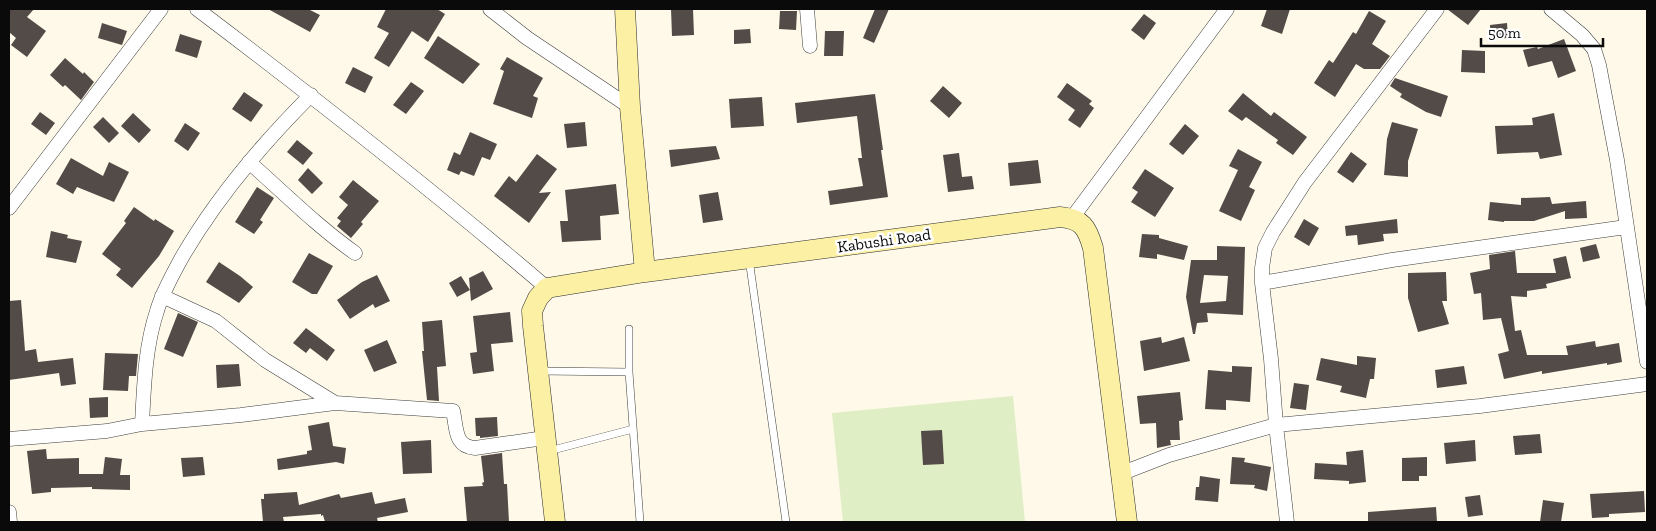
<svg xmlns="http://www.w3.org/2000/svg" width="1656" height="531" font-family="'Zilla Slab',serif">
  <rect width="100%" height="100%" fill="#fef9e8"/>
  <path fill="#e0eec5" d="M1013,396l12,126h-182l-11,-109z"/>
  <path fill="#524b47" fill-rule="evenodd" d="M9,9h25l-7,8 19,14 -19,26 -16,-12 5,-7 -7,-6z
    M268,9h40l12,6 -10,17z
    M386,9h51l8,5 -17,28 -16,-11 -23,36 -15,-9 15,-25 -12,-6z
    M671,9h22l1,26 -22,1z
    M875,9h14l-15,34 -11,-5z
    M1267,9h23l-8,25 -21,-8z
    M1447,9h34l-13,16z
    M780,11h17l-1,19 -17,-1z
    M1369,11l17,10 -14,23 18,12 -10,13h-16l-8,-5 -21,33 -21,-14 15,-23 4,3 20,-31 3,2z
    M1144,14l12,9 -12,17 -13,-10z
    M102,23l25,8 -5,14 -24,-7z
    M1507,23l1,15 -17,1 -1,-14z
    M750,29l1,14 -17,1v-14z
    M825,31h19l-1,25h-19z
    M180,34l22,7 -5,17 -22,-7z
    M438,36l42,28 -17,20 -39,-26z
    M1564,39l12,32 -18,7 -6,-17 -24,6 -5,-17 14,-3 1,2z
    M1462,50l23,1v22l-24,-1z
    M507,57l36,21 -10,18 5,2 -6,20 -39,-14 11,-33 -4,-2z
    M65,58l18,16 1,-2 10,10 -13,18 -16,-15 -2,2 -13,-12z
    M353,67l20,10 -8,16 -20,-10z
    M1395,78l53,18 -7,21 -15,-5 -26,-15 2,-3 -12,-8z
    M411,82l13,9 -18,23 -13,-9z
    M1067,83l25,18 -3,3 5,4 -14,20 -12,-8 7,-10 -18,-13z
    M943,86l19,17 -13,15 -19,-17z
    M244,92l19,13 -12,17 -19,-13z
    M1243,93l28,23 3,-4 33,25 -14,18 -17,-12 2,-3 -32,-23 -4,4 -14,-10z
    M875,94l8,56h-2l7,47 -58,8 -2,-14 35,-5 -5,-28h4l-5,-42 -60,7 -2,-20z
    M762,97l2,29 -33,2 -2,-29z
    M40,112l15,11 -9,12 -15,-11z
    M133,113l18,17 -12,13 -18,-17z
    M1554,113l8,42 -22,4 -2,-7 -41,2 -2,-28 38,-1 -1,-7z
    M103,117l16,16 -10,10 -16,-16z
    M585,122l2,24 -20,2 -3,-24z
    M1392,122l26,7 -10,32v16l-24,-2 3,-36z
    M185,123l15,10 -12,18 -14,-10z
    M1185,124l14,12 -16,19 -14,-11z
    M470,132l27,12 -7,16 -8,-3 -8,19 -13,-5 -2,4 -12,-5 7,-18 6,3z
    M297,140l16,13 -10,12 -16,-13z
    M716,146l4,13 -49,8 -2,-17z
    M1238,149l24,13 -13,25 6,3 -14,31 -22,-10 19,-41 -9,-4z
    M1351,152l16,12 -14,19 -16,-11z
    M959,153l3,24 10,-1 2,13 -26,3 -5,-37z
    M537,154l20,15 -18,24 12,-1 -22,31 -35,-27 15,-20 7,6z
    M71,158l32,18 6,-14 20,10 -15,30 -37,-15 -4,7 -17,-10z
    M1038,160l3,23 -31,3 -2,-23z
    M308,168l15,15 -11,11 -14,-14z
    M1145,169l29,19 -19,29 -24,-15 7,-10 -6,-4z
    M353,180l26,21 -18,21 2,2 -12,14 -14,-12 4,-5 -4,-3 11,-13 -9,-8z
    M616,184l3,30 -19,2 1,24 -39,2 -2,-21h8l-3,-31z
    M257,187l17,11 -14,22 3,2 -9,12 -19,-12z
    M718,192l5,28 -20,3 -4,-28z
    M1550,197l2,7 34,-3 1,17 -22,1v-8l-31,10h-30v1l-16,-2 2,-18 31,3v-7z
    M134,207l20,14 1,-2 19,12 -15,25 -27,32 -16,-13 5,-6 -19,-15 24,-31 -2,-2z
    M1304,219l15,9 -10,18 -15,-9z
    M1397,219l1,14 -15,1 1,7 -26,4 -1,-10 -11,1 -1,-10z
    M51,231l17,4 -1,3 15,3 -6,22 -30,-6z
    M1142,234l17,1v3l29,8 -4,14 -27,-6v5l-18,-2z
    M1596,244l4,14 -17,4 -3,-14z
    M1217,246l28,1 -2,68 -36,-2 1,9 -11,1 -2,11h-2l-7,-37 5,-37h26zM1204,275l24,1 -2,25 -26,2z
    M1515,251l2,22h39l-3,-14 13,-3 5,22 -25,6 1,4 -20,3v6l-16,-1 4,35 6,-1 6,25h41l-2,-9 29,-5 1,6 23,-4 3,19 -15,3v-2l-65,11v-3l-38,8 -6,-25 11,-3 -8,-33 -18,2 -2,-27 -7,1 -4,-21 20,-4 -1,-14z
    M309,253l24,13 -16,28h-5l-20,-12z
    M219,262l21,14 13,11 -14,16 -33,-21z
    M483,271l10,18 -22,12 -2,-23z
    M1446,272l1,29h-5l7,23 -31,8 -10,-34v-25z
    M377,275l13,26 -15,7 -2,-4 -23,15 -13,-19 25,-18z
    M461,276l9,14 -13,7 -8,-14z
    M21,300l4,51 11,-2 2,13 35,-4 3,26 -15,2 -2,-13 -50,7v-79z
    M510,312l3,30 -22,2 3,27 -21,3 -3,-21 7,-1 -4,-36z
    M178,313l20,9 -15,35 -19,-8z
    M442,320l4,46 -9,1 2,34 -12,-1 -5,-49h2l-2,-29z
    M306,328l29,22 -8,11 -17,-13 -4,5 -13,-10z
    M1161,337l1,6 22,-6 6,24 -46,10 -4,-30z
    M387,340l10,23 -23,9 -10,-22z
    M105,353l33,1 -2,22h-7l-1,15 -25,-1z
    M1357,356l19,2 -2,21h-4l-4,19 -26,-6 2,-6 -26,-6 5,-22 36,7z
    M239,364l2,22 -24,2 -1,-23z
    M1232,366l20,1 -2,35 -24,-2v10l-21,-1 3,-39 24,2z
    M1464,366l3,18 -30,4 -2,-18z
    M1294,383l15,2 -3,25 -16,-2z
    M1180,392l3,28 -4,1 1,19h-10l1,5 -14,3 -1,-25 -16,1 -3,-28z
    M108,397v20l-18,1 -1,-20z
    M497,417l1,19 -18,2v-2h-4l-1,-18z
    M329,422l4,24 13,2 -2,16 -8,-2 -58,8 -1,-11 30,-5v-3l5,-1 -4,-24z
    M942,430l2,34 -21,1 -2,-34z
    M1540,434l2,19 -27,2 -2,-19z
    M431,440l1,33 -29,1 -2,-32z
    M1475,440l1,21 -30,3 -2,-21z
    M46,449l1,10 32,-1v16h24l2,-17 17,2 -2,16h10v15l-38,-1v-2l-41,1v4l-19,2 -5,-43z
    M1363,450l3,32 -17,2v-3l-35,-2 1,-16 32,2 -1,-13z
    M502,453l2,31h3l2,38h-42l-3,-35 19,-1 -1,-3 2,-1 -3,-26z
    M203,457l2,18 -22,2 -2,-19z
    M1232,457l13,1 -1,4 27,5 -4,24 -13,-3 1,-3 -25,-1z
    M1427,457v19h-8v5h-17v-23z
    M1200,476l20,3 -2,23 -23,-2 1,-13h3z
    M1644,491l1,21 -36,2v3l-17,1 -2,-24z
    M297,492l2,13 40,-11 2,4 31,-6 3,12 30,-6 3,14 -31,6 1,4h-53l-2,-7 -2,1v-2l-38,3 1,5h-21l-2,-23h3v-5z
    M1480,495l3,20 -15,2 -3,-20z
    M1543,500l21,3 -3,19h-21z
    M1436,507l1,15h-69v-10z"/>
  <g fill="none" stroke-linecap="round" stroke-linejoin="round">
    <defs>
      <path id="lane" d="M749,259l37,263
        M540,371l89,1v-43
        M629,372l11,150
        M549,451l84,-22"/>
      <path id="street" d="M197,9c119,90 237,182 350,279
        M490,9l37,29 103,69
        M807,9l3,37
        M1551,9l31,26 12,14 5,16 18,95 30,202
        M249,162c35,31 68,64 106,91
        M9,208l152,-199
        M1072,218l155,-209
        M1262,283l130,-23 234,-33
        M162,296l54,25 49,39 70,43
        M142,424c2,-38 3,-77 15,-113 5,-18 15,-35 24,-52 35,-61 80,-114 130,-164
        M9,439l98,-8 35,-7 99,-9 94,-12 118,8c4,18 1,35 22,37l69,-10
        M1120,474l49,-19 107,-30 204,-19 167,-22
        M9,512l1,10
        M1287,522l-11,-97 -5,-66 -9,-76v-15l3,-20 8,-16 32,-50 132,-173"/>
      <path id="secondary" d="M625,9l5,98 15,165 415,-55c22,2 27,10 33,31l34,274
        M555,522l-22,-196 -1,-15 6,-13 9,-10 98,-16"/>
    </defs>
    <use href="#lane" stroke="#3d3d3d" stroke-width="8"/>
    <use href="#street" stroke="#3d3d3d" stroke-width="15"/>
    <use href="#secondary" stroke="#2c2c2c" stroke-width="21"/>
    <use href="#lane" stroke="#fff" stroke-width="7"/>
    <use href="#street" stroke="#fff" stroke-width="14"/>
    <use href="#secondary" stroke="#fcf0a5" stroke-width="20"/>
  </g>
  <g text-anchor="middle" stroke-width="5" stroke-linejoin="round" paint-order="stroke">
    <g font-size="16" fill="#0a0a0a" stroke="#fff">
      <text transform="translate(884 240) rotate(-8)" y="6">Kabushi Road</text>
    </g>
  </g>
  <rect width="1656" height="531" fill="none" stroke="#0a0a0a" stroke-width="20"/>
  <path d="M1481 38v8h122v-8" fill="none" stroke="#0a0a0a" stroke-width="2.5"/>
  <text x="1488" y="38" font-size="15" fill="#0a0a0a" stroke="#ffffff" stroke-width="4" paint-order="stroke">50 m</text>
</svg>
